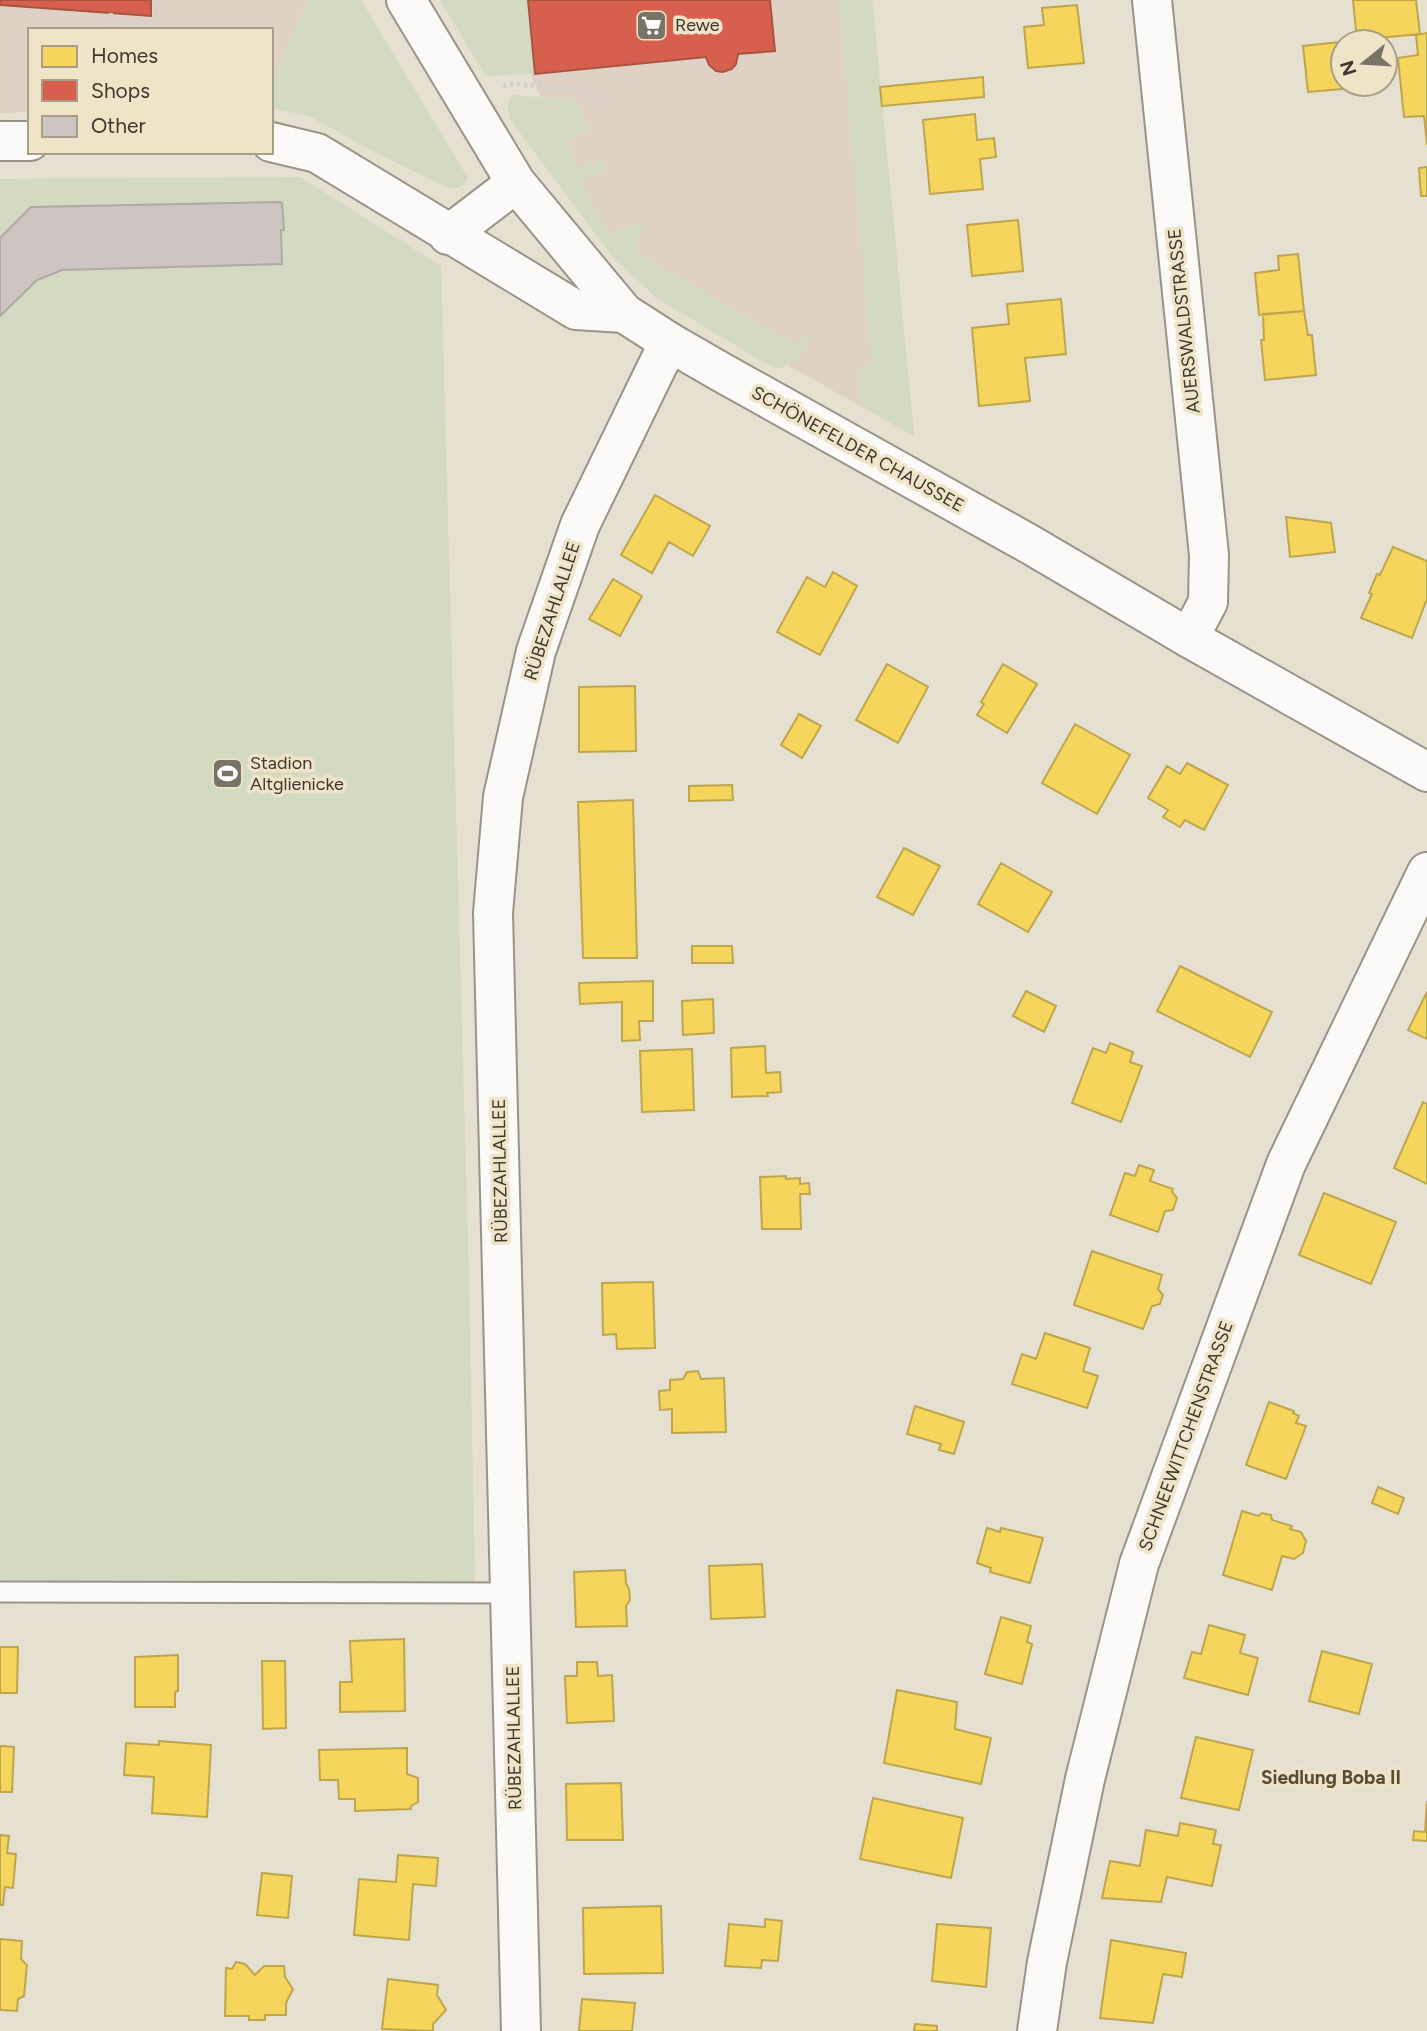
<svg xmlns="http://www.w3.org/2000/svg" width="1427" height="2031" font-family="Figtree,sans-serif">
  <rect width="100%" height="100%" fill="#e6e0d1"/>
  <path fill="#dfd1c3" d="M0,0h309l-38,82v-52h-241v82l-30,1z
    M497,0h375l42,436 -254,-142 -45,-34z"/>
  <path fill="#d4d9c2" d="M309,0h52l107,178 -4,7 -10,4 -10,-3 -62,-30 -73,-40 -38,-8v-26z
    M440,0h88l7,74 -49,2z
    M839,0h33l42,436 -53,-30 -4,-36 15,-6z
    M512,95l65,5 13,32 -22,9 9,27 26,-8 5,11 -27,9 28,54 29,-12 5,6 -9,23 162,94 7,-11h6c2,20 -14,26 -29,35l-12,-4 -110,-66 -43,-39 -104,-139 -4,-15z
    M300,177l141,89 28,1015 6,302 -475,-1v-1403z"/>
  <path fill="#f6d55c" stroke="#bea64e" stroke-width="2" d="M1353,0h63l4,34 -63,6z
    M1077,5l7,58 -56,5 -4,-41 20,-2 -2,-17z
    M1427,33v112l-3,-29 -20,1 -6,-59 20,-3 -2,-20z
    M1349,41l-6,1v42h10l1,4 -46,4 -5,-46z
    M983,77l1,20 -102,9 -2,-19z
    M975,114l2,26 17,-2 2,19 -16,2 3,30 -53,5 -7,-74z
    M1427,167v29h-6l-2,-28z
    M1018,220l5,51 -51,5 -5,-51z
    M1298,254l6,57 -45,4 -4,-42 24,-3 -1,-14z
    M1061,299l5,55 -41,4 5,43 -51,5 -7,-78 37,-4 -2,-20z
    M1304,311l4,24h4l4,40 -51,5 -4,-40h3l-1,-26z
    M655,495l55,31 -17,30 -24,-14 -17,31 -31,-18z
    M1286,517l45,6 4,29 -45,5z
    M1393,547l34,14v38l-15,39 -51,-20 11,-24 -3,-1 8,-19 3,1z
    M833,572l24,14 -37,69 -43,-23 30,-55 18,10z
    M613,579l29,17 -22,40 -31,-17z
    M887,664l41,23 -30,56 -42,-23z
    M1003,664l34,20 -30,49 -30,-18 7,-11 -3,-2z
    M635,686l1,65 -57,1v-65z
    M799,714l22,12 -19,32 -21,-13z
    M1075,724l55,31 -33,59 -55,-31z
    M1187,763l41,22 -24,45 -19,-10 -5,7 -17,-10 5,-7 -20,-12 19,-32 13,8z
    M732,785l1,15 -44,1v-15z
    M633,800l4,158h-54l-5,-156z
    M904,848l36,18 -27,49 -36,-18z
    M1001,863l51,29 -24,40 -50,-28z
    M692,946h40l1,17h-41z
    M1180,966l92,46 -22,45 -93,-46z
    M653,981v40h-14l1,19 -18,1v-39l-42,2 -1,-21z
    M1026,991l30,15 -12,26 -31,-16z
    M1427,992v47l-19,-9z
    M713,999l1,34 -31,2 -1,-34z
    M1110,1043l23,9 -3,10 12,4 -21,56 -49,-19 21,-55 13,5z
    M765,1046l1,27 14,-1 1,20 -14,1 1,3 -36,1 -1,-49z
    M692,1049l2,61 -52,2 -2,-61z
    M1423,1102l4,2v80l-33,-16z
    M1139,1165l15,5 -4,11 23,8 -1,3 5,6 -4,12 -8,1 -7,21 -48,-17 15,-42 10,3z
    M786,1176v3l14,-1v6l9,-1 1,11h-10l1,35h-39l-2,-52z
    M1324,1193l72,29 -25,62 -72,-29z
    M1092,1251l70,24 -4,14 5,6 -3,9 -8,2 -9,23 -69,-24z
    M653,1282l2,66 -38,1 -1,-15 -13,1 -1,-52z
    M1045,1333l45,15 -7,23 15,5 -11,32 -75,-24 10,-30 14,5z
    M698,1371l3,8 23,-1 2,54 -54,1v-24l-12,1 -1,-19 11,-1v-10l13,-1 4,-7z
    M1269,1402l25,9 -1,2 6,3 -3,7 10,3 -20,53 -40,-14z
    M915,1406l49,16 -10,32 -15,-4 2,-6 -34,-10z
    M1378,1487l26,11 -6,16 -26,-11z
    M1242,1511l16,5 4,-3 9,2 1,5 20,6 -2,3 11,3 5,9 -3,12 -9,6 -12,-3 -10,34 -49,-15z
    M987,1528l13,4 1,-4 42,10 -13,45 -40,-11 1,-4 -14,-5z
    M762,1564l3,53 -54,2 -2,-53z
    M625,1570l1,13 3,6 1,11 -4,6 1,20 -51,1 -2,-55z
    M1001,1617l30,9 -4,16 5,2 -10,40 -37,-10z
    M1209,1625l36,10 -5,18 18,5 -10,37 -64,-17 8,-26 9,2z
    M404,1639l1,72 -65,1v-30h12l-2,-41z
    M0,1647h18l-1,46h-17z
    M1322,1651l50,13 -13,50 -50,-13z
    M178,1655v36l-3,1v15h-40v-50z
    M262,1661h23l1,67 -23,1z
    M577,1662h20l1,14 14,-1 2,46 -47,2 -2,-47h12z
    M897,1690l60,12 -2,27 36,9 -10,46 -97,-21z
    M1196,1737l57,13 -14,60 -58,-12z
    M159,1741l52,4 -4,72 -55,-4 2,-36 -30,-2 2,-32 33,2z
    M0,1746l14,1 -2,45h-12z
    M407,1748v26l11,4v24l-7,4v3l-56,2v-12h-16l-1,-19h-18l-1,-30z
    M621,1783l2,57h-56l-1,-56z
    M873,1798l90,20 -12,60 -91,-19z
    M1427,1801v40l-14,-1 1,-9 11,1z
    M1180,1823l36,7 -3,14 8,1 -9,41 -45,-9 -6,25 -59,-4 8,-37 30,5 6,-36 32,6z
    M0,1835l9,1 -2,17 9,1 -3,34 -8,-1 -2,18h-3z
    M398,1855l40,3 -2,28 -23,-2 -4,56 -55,-5 5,-56 37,3z
    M262,1873l30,3 -4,42 -31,-3z
    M661,1906l2,67 -79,1 -1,-66z
    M765,1919l17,2 -4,40 -16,-1 -1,8 -36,-2 4,-42 36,3z
    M937,1924l54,4 -5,59 -54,-6z
    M0,1939l22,2 -1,18 6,6 -3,31 -6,3 -1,12 -17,-1z
    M1111,1940l75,13 -4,24 -19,-3 -10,49 -53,-5z
    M236,1962l9,2 10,11 9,-9h20l1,11 8,12 -7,14v12h-21v5h-16v-4h-24l1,-48 6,1z
    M388,1979l50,6 -1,10 9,15 -13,14v7l-51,-2z
    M582,1999l53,4 -3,28h-53z
    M915,2024l22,2v5h-23z"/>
  <path fill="#d6604d" stroke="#a85443" stroke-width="2" d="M0,0h151v16l-151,-11z
    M528,0h242l5,51 -37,3 -2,10 -4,5 -9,3 -7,-1 -7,-6 -3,-8 -171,17z"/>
  <path fill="#cdc5c1" stroke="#b1a8a4" stroke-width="2" d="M280,202l2,1 2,27h-3l1,34 -220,6 -25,10 -37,36v-78l31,-31z"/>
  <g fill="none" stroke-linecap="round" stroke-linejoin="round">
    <defs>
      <path id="lane" d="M0,1592l510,1"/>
      <path id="street" d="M1152,0l57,555 -1,47 -19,36
        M0,141h30
        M271,142l46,11 259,157 48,3
        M448,235l68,-52
        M521,2031l-28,-1118 10,-116 33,-146 44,-126 89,-183
        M1037,2031l10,-69 38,-183 54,-215 147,-400 141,-292"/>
      <path id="secondary" d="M406,0l110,183 108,130 45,29 52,30 310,173 158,93 238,134"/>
    </defs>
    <use href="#lane" stroke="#999489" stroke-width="23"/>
    <use href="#street" stroke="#999489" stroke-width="42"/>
    <use href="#secondary" stroke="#999489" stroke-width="42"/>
    <path stroke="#d2d1cc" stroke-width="4.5" stroke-dasharray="3.5 3.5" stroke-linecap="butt" d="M111,13l-2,12 46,-3 2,-22
      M503,86l7,-2 73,4 32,26"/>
    <use href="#lane" stroke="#fbfaf8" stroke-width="19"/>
    <use href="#street" stroke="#fbfaf8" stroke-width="38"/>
    <use href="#secondary" stroke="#fbfaf8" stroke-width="38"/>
  </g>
  <defs>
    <symbol id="supermarket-square" viewBox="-11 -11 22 22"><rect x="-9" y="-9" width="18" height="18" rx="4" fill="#787366" stroke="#efe4c8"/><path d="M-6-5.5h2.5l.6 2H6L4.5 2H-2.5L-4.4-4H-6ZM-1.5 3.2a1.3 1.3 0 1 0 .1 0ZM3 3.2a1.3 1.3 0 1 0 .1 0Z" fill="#fff"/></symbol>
    <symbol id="stadium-square" viewBox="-11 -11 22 22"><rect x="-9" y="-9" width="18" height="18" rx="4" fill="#787366" stroke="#efe4c8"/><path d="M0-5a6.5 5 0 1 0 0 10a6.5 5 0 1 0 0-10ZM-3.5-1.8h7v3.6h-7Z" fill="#fff"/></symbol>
  </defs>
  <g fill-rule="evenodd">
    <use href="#supermarket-square" x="634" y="8" width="35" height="35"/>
    <use href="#stadium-square" x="210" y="756" width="35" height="35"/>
  </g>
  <g text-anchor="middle" stroke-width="7" stroke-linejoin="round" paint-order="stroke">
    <g font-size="18" fill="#3c382d" stroke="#efe4c8" text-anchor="start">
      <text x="675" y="31">Rewe</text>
      <text x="250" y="769">Stadion<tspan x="250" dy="21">Altglienicke</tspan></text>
    </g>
    <g font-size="18" fill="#3c382d" stroke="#efe4c8">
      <text transform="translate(1184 321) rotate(-96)" y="6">AUERSWALDSTRASSE</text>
      <text transform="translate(858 449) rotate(29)" y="6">SCHÖNEFELDER CHAUSSEE</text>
      <text transform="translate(552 611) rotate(-72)" y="6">RÜBEZAHLALLEE</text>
      <text transform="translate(500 1171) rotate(-91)" y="6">RÜBEZAHLALLEE</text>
      <text transform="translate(1186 1436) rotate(-70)" y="6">SCHNEEWITTCHENSTRASSE</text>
      <text transform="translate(514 1738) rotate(-91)" y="6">RÜBEZAHLALLEE</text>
    </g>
    <g font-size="19" font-weight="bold" fill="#564d34" stroke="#efe4c8">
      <text x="1331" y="1784">Siedlung Boba II</text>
    </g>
  </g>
  <rect x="28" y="28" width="245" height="126" fill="#efe4c8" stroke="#a79f8a" stroke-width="2"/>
  <rect x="42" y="46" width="35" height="21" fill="#f6d55c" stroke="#a79f8a" stroke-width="2"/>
  <text x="91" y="63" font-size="21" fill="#3c382d">Homes</text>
  <rect x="42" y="80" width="35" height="21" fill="#d6604d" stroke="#a79f8a" stroke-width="2"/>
  <text x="91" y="98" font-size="21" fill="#3c382d">Shops</text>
  <rect x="42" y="116" width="35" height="21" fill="#cdc5c1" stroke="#a79f8a" stroke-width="2"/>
  <text x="91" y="133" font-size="21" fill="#3c382d">Other</text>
  <g transform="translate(1364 63) rotate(252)"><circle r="33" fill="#efe4c8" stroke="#a79f8a" stroke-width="2"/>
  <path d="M0-5L12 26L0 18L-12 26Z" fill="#787366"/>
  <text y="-10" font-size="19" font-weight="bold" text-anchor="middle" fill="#3c382d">N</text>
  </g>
</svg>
